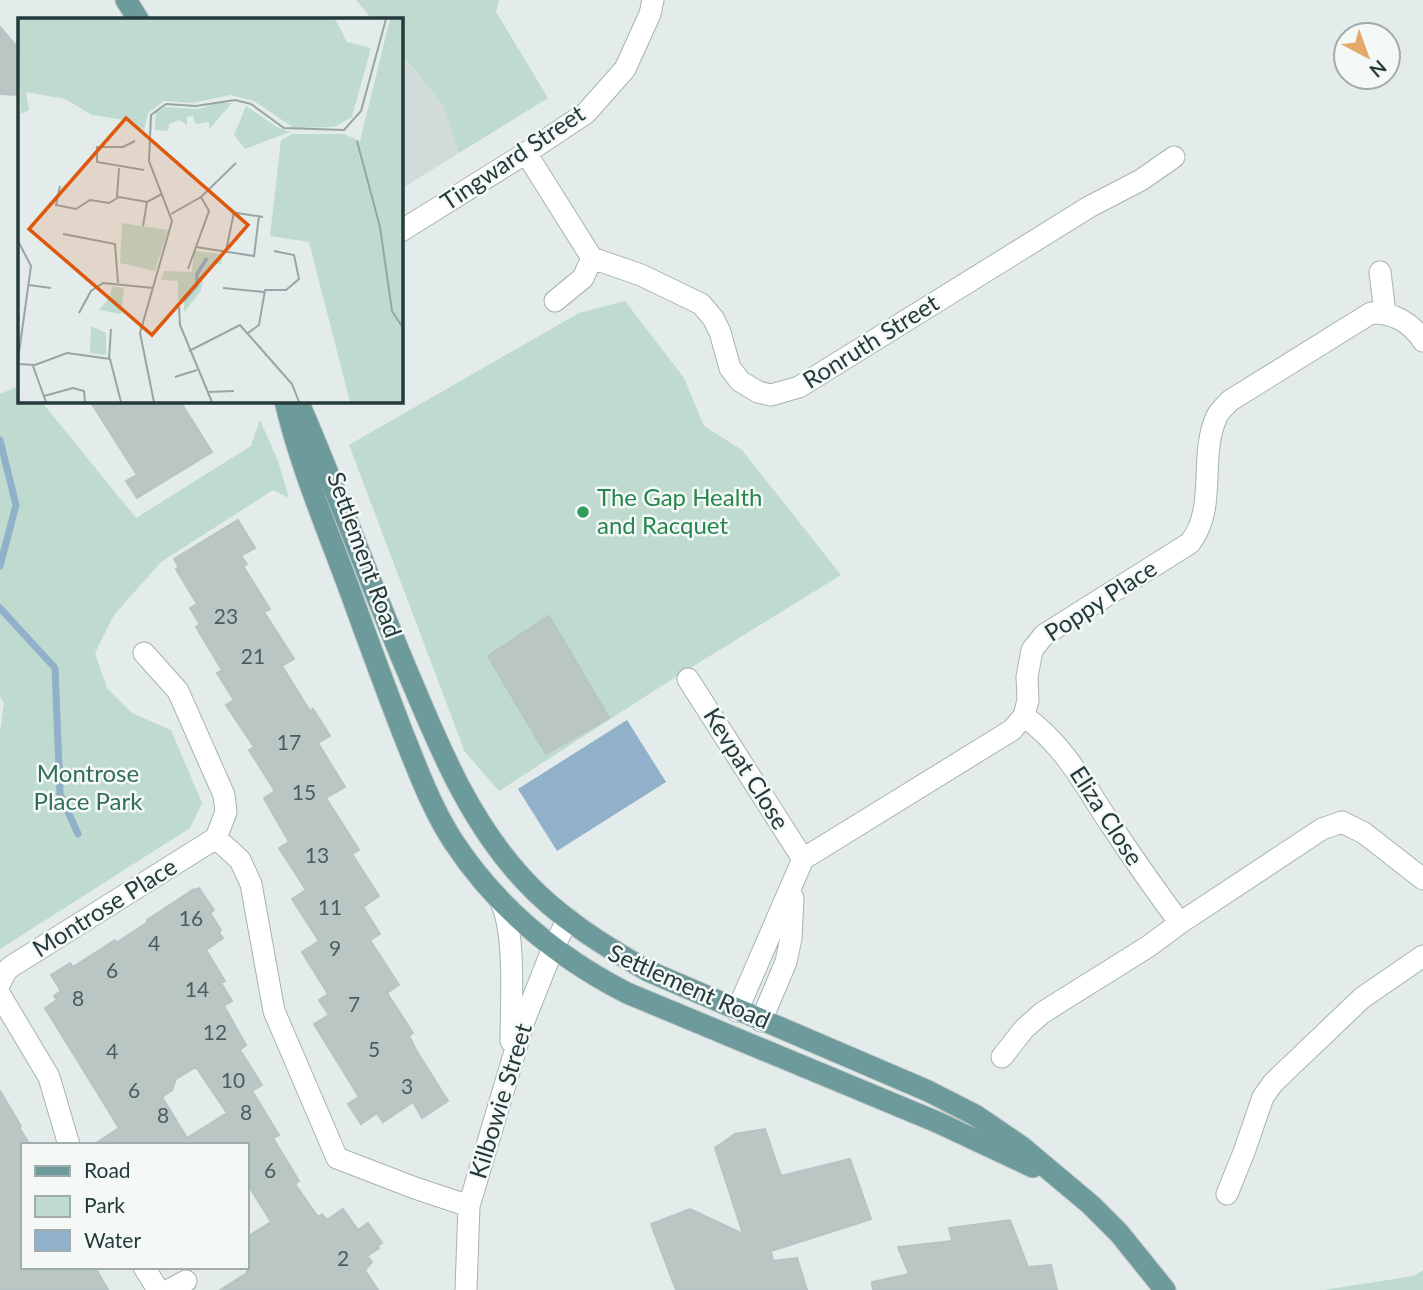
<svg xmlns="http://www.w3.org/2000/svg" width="1423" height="1290" font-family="Lato,sans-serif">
  <rect width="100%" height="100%" fill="#e3ecea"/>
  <path fill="#d2dbda" d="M401,55l42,50 16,48 -58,36z"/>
  <path fill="#bfdace" d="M356,0h143l-3,12 52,86 -89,55 -16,-48 -42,-51v-35h-29z
    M625,301l59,77 20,48 38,24 99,125 -178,110 -164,106 -34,-39 -116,-307 230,-132z
    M19,386v15h22l95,117 115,-72 9,-26 18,41 11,37 -16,-8 -112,72 -47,53 -19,38 12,35 25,25 39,17 31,73 -12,25 -190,121v-217l4,-29 -4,-7v-302z
    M1423,1270v20h-100l91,-14z"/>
  <path fill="#91b1cb" d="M627,720l39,62 -109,69 -39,-62z"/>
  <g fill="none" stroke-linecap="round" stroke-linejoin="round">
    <path stroke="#91b1cb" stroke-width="7" d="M0,440l16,65 -16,61
      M0,608l55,60 5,126 18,40"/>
  </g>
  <path fill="#b9c6c4" stroke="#b6c4c3" stroke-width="2" fill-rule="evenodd" d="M0,27l19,22v46l-19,-1z
    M90,401h90l32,51 -75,46 -11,-17 11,-6z
    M238,520l17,28 -14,8 6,8 -4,2 27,43 -6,3 30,47 -12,7 28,45 3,-2 17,27 -12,7 27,44 -19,11 33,52 -7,4 27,42 -16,11 17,27 -10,6 29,45 -12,8 26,40 -4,3 7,14 32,51 -26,17 -9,-16 -30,20 -6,-9 -16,11 -13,-20 11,-7 -45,-73 15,-9 -10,-15 9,-6 -26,-42 17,-11 -27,-42 14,-9 -27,-42 10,-6 -25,-44 11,-7 -26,-41 5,-3 -28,-42 8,-5 -17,-27 5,-3 -26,-43 4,-3 -10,-16 7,-4 -21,-35 3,-2 -5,-8z
    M549,616l60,102 -63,36 -58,-98z
    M199,888l15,22 -4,3 11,17 -2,2 4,6 -17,12 19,31 -4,2 11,18 -8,5 22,39 -6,5 22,35 -10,6 27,44 -6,3 26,43 -4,3 23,33 4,-3 5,6 16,-11 15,21 10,-7 14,20 -5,3 2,2 -12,8 5,6 -7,8 13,20h-158l27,-17v-36l24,-15 -24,-39v-38h-154l26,-17 -74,-120 12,-8 -3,-4 7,-5 -10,-16 19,-12 3,4 42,-27 1,3 32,-21 -1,-2 47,-31 1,1zM196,1067l31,46 -40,25 -25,-41 10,-7 4,-11z
    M0,1091l21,35 -2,1 11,18h-7v122h72l13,23h-108z
    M765,1129l16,47 69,-17 21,60 -100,32 2,10 24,-3 10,32h-131l-25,-66 39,-15 53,25 -28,-86 20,-14z
    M1010,1220l18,47 23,-2 6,25h-184l-1,-8 37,-8 -11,-27 54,-6 -3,-13z"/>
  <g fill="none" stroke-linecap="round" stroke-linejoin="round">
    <defs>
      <path id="minor" d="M526,153l66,105 49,17 60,29 12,14 7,14 10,36 10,13 18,11 13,3 28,-8 290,-180 52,-27 33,-23
        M401,231l125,-78 60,-40 39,-44 25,-55 3,-14
        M1380,272l5,41
        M555,301l28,-23 9,-20
        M144,653l34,38 46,104 2,17 -10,26 24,22 11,24 23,127 63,147 78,30 54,18
        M688,679l115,180
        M1024,716c42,31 59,67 87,109 22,33 45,66 69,98
        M501,902c15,32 10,102 10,139
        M0,983l6,-12 6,-5 204,-128
        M0,995l49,82 20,68
        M737,1011l66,-152 209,-129 12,-14 4,-16 -1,-23 5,-27 12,-15 146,-92c28,-36 8,-87 27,-127 3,-6 9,-11 14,-16l140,-87c22,-1 41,10 52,28
        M761,1021l25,-59 5,-24 2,-40
        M1002,1057l22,-28 18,-16 107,-67 31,-23 142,-94 20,-7 22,11 59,46
        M1227,1194l17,-42 19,-55 10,-14 89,-85 61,-42
        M144,1267l14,23
        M169,1290l17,-9
        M466,1290l3,-84 55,-185 29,-73 15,-29"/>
      <path id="major" d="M126,0l12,19
        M285,401c15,65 42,127 65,190 17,47 34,93 52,140 15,37 29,76 51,110 44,67 104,116 174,152l310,129 96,45
        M298,401c41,94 75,191 116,286 29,69 58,137 110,193 35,38 79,65 124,91l280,120 47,24 47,32 69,58 28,28 46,57"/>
    </defs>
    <use href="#minor" stroke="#a6b3b2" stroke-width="23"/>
    <use href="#major" stroke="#c2c8c8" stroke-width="23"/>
    <use href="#minor" stroke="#fff" stroke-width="21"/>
    <use href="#major" stroke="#6d9b9c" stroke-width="21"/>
  </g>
  <circle fill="#2e9e5b" stroke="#f4f8f7" stroke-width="2.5" cx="583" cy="512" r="7"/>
  <g text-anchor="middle" stroke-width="5" stroke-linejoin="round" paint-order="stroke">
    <g font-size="21" fill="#4a5e5d">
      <text x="226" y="624">23</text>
      <text x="253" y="664">21</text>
      <text x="289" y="750">17</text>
      <text x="304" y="800">15</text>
      <text x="317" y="863">13</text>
      <text x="330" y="915">11</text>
      <text x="191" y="926">16</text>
      <text x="154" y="951">4</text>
      <text x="335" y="956">9</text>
      <text x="112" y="978">6</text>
      <text x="197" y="997">14</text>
      <text x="78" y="1006">8</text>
      <text x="354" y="1012">7</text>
      <text x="215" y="1040">12</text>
      <text x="374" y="1057">5</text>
      <text x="112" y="1059">4</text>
      <text x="233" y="1088">10</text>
      <text x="407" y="1094">3</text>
      <text x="134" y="1098">6</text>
      <text x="246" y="1120">8</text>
      <text x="163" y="1123">8</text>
      <text x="270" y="1178">6</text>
      <text x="343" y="1266">2</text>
    </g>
    <g font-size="24" fill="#253b3b" stroke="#f4f8f7">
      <text transform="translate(513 158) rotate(-34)" y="8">Tingward Street</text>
      <text transform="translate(871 342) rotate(-32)" y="8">Ronruth Street</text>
      <text transform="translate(364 555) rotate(70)" y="8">Settlement Road</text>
      <text transform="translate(1101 601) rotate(-33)" y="8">Poppy Place</text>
      <text transform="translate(746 769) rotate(58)" y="8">Kevpat Close</text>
      <text transform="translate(1106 816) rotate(57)" y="8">Eliza Close</text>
      <text transform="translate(105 908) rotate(-32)" y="8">Montrose Place</text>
      <text transform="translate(689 987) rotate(24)" y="8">Settlement Road</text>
      <text transform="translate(501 1101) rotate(-73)" y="8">Kilbowie Street</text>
    </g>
    <g font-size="24" fill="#27864d" stroke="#f4f8f7" text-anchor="start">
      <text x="597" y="506">The Gap Health<tspan x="597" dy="28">and Racquet</tspan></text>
    </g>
    <g font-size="24" fill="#336e5b" stroke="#f4f8f7">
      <text x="88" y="782">Montrose<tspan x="88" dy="28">Place Park</tspan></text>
    </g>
  </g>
  <g transform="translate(18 18)">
    <rect width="385" height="385" fill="#e3ecea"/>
    <path d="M0,1h317l12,23 24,6 -19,69 -18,10 -40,1 -40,-27 -24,-6 -38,8 -28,-2 -16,12 -4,17 -19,-10 -33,-5 -27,-16 -39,-7 3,18 -8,4zM372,1h13v383h-53l-41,-160 -39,-6 11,-96 11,-6h52l16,7zM201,85h13l-23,26v-7l-13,2 -3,-8 -6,1v8l-8,-5 -10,4 -1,7 -13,-1 1,-18 9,-5 33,2zM228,88l31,21 13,5 -45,17 -11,-14zM104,205l46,7 -13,41 -35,-8zM176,233l29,3 -2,10h-6l-11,11 -3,16 -17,21v-9l-6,-3v-19l-17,-1 3,-9 28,1zM94,268l12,2 -3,26 -22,-4 11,-13zM73,308l15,7v22l-16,-2z" fill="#bfdace"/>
    <path fill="none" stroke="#91b1cb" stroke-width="3.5" d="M165,283l14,-16v-11l10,-16"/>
    <path fill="none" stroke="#97a5a4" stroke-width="2" d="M117,123l-12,6h-26v15l47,8M339,123l23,86 12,84 11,17M42,168l-4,19 20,4 14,-9 19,3 10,-6 28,5 15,-8M99,179l2,-29M213,194l32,5M153,196l30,-17 35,-34M125,208l4,-24M45,216l52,10 3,39M0,223l13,25 -13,94M178,229l58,9 5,-40M208,233l8,-39M170,251l21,-58 -8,-14M11,267l22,3M205,270l41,4M161,289l1,18 32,77M61,295l12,-22 12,-8 50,5M230,315l11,-8 6,-35h21l13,-11 -5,-24 -20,-4M171,333l51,-26 52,59 7,18M91,341l2,-30M0,346l17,1 32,-12 43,6 11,43M15,348l13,36M157,359l22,-7M190,374l26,-1M26,378l29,-8 11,3 1,11M136,384l-14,-69 32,-112 -23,-60 2,-46 15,-11 30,2 39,-6 16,4 33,24 60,2 17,-19 25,-92"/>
    <path fill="#de580e" fill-opacity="0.15" stroke="#de580e" stroke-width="3.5" d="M108,100l122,107 -96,110 -123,-106z"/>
    <rect width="385" height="385" fill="none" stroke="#253b3b" stroke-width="3.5"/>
  </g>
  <rect x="21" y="1143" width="228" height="126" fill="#f4f8f7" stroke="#a1acac" stroke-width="2"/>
  <rect x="35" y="1166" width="35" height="10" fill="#6d9b9c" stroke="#a1acac" stroke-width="2"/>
  <text x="84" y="1178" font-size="21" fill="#253b3b">Road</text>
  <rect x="35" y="1196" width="35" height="21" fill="#bfdace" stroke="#a1acac" stroke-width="2"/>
  <text x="84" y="1213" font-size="21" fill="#253b3b">Park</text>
  <rect x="35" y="1230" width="35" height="21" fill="#91b1cb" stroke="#a1acac" stroke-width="2"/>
  <text x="84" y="1248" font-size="21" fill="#253b3b">Water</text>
  <g transform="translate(1367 56) rotate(139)"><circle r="33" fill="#f4f8f7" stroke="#a1acac" stroke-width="2"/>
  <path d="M0-5L12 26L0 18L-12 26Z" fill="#e3aa6a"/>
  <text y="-10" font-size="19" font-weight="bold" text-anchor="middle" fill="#253b3b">N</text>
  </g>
</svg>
